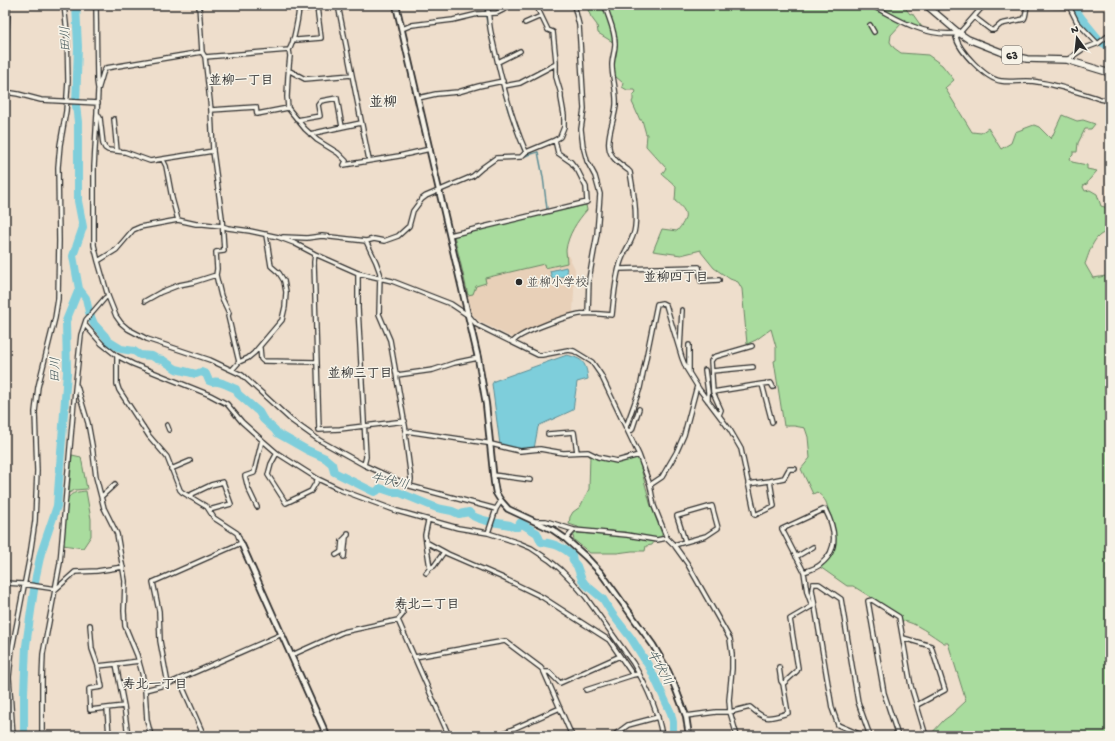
<svg xmlns="http://www.w3.org/2000/svg" width="1115" height="741" font-family="'Gochi Hand','Klee One',sans-serif">
  <rect width="100%" height="100%" fill="#eedecc"/>
  <filter id="ink" filterUnits="userSpaceOnUse"><feTurbulence type="fractalNoise" baseFrequency=".025" numOctaves="2"/><feDisplacementMap in="SourceGraphic" scale="8" xChannelSelector="R" yChannelSelector="G"/><feConvolveMatrix kernelMatrix="1 2 1 2 8 2 1 2 1" color-interpolation-filters="sRGB"/></filter>
  <g filter="url(#ink)">
    <path fill="#e8d0b8" d="M585,205h1l1,5 -9,11 -10,19 -2,11 9,18 -2,44 -49,19 -11,6 -32,-16 -5,-4 -4,-4 -18,-79z"/>
    <path fill="#a9dc9e" stroke="#6a8464" d="M586,5h281l5,4 30,14 -11,12 -1,7 4,6 7,5 27,2 14,10 12,15 -9,8 27,44 9,1 7,-5 13,21 10,-6 4,-11 19,-7 5,2 12,12 11,-24 15,6 6,-1 12,4 -4,5h-6l-7,14 -1,9h-4v3l-3,3 2,4 15,3v4l10,2 -8,9 -2,4 -3,1 -1,2 2,4 5,-1 7,4 4,12 7,2 2,-1v25c-16,0 -20,19 -25,32l8,14 13,-2 4,-3v463h-181l15,-16 7,-5 15,-14 -18,-58h-4c-11,-7 -30,-22 -42,-22l-1,-5 -48,-30h-6l-27,-19c16,-13 18,-29 11,-48 0,-2 -2,-4 -2,-6 -3,-12 -2,-12 -12,-21l-4,2 -12,-25 9,-11 -2,-21 -3,-9 -11,-2h-10l-10,-65 2,-1v-13l-5,-18 -15,11 -9,4 -5,-55 -4,-7 -8,-3 -16,-11 -13,-16v-2l-20,5 -28,-4 9,-22 15,2c11,-13 12,-19 -2,-30l1,-15 -14,-12 4,-6 -20,-22 1,-12h-1l-4,-14h-2l-8,-18 1,-2v-5l3,-3 -1,-2h-8l-5,-3 1,-4 -8,-7 -2,-12 3,-20 -18,-11 -1,-8 -6,-8z
      M877,5h26l7,9 2,-1 12,17 -6,-1z
      M585,205h1l1,5c-10,11 -19,25 -21,40 0,4 1,9 1,13l-22,5 -1,-4 -59,14 1,5 -10,3 -3,8 -5,1 -14,-60z
      M72,455l9,2 6,32 -12,1 -6,3z
      M590,455c20,9 28,8 48,2l12,46 12,31v2l-3,2h-5l-30,-6 -44,-3 -2,-2 -9,-3 1,-7 3,-5 7,-5 9,-18z
      M86,491l5,28v17l-8,12 -20,-3 5,-47c4,-6 10,-6 18,-7z
      M576,533l53,4 25,5 -2,3 -6,1 -1,5h-13l-15,2h-27l-16,-13 -1,-4z"/>
    <path fill="#7ecedb" stroke="#5d8d95" d="M566,267l2,8 -16,4 -2,-8z
      M567,355c16,4 19,7 21,24l-11,3 -4,28 -33,15 -2,2 -4,22h-14l-20,-4 -8,-61 2,-3z"/>
    <g fill="none" stroke-linecap="round" stroke-linejoin="round">
      <path stroke="#5d8d95" stroke-width="1.5" d="M484,5l1,5
        M486,17l7,34
        M502,88l6,22 15,41
        M525,156l13,-4 5,25 4,32"/>
      <path stroke="#7ecedb" stroke-width="8" d="M1072,5l11,15 18,22 9,5
        M79,289l7,9 3,14 5,12 11,12 3,5 13,8 13,2 6,4 12,1 5,3 6,1 13,9 20,5 5,-2 5,2 3,7 3,1c8,-2 16,4 24,7l2,5 21,18 4,7 12,11 2,3 30,17 18,8 7,6 2,8 40,20 3,-1 3,-3 12,4h6l39,16 15,3 7,3 10,-2c5,9 31,11 41,13l4,2h4l2,-4 2,1 15,9 4,9c14,2 20,4 31,13l1,6 4,5 5,14 3,4 18,15 10,16 18,23 19,30 21,45 2,9v14
        M24,736v-42l2,-48 10,-70 5,-23 16,-47 10,-134 -1,-51 13,-32 -6,-33 10,-29 -5,-26v-79l-2,-17 2,-58 -2,-42"/>
      <defs>
        <path id="minor" d="M96,5l1,76 1,7
          M199,5l3,47 3,5 6,53 2,41 9,67 2,33 -8,1 1,17 -1,6 5,21 8,17 -1,3 11,46
          M338,5l31,155
          M487,5c2,9 2,19 4,28 9,40 18,81 35,119
          M574,5l5,20 5,84 -3,20 2,17 4,15 8,15 5,18 -3,40 -8,45 -1,34
          M872,5c25,15 56,33 87,28
          M984,5l-28,32c3,14 30,42 45,44 12,2 25,-2 37,1 21,3 42,11 62,17l10,2
          M1039,5l25,1 6,2 7,14 20,21
          M299,10l28,-5
          M974,17l17,13h3l7,-6 23,-5c3,-4 1,-10 4,-14
          M525,23l16,-7
          M870,25l4,7
          M402,29l10,-4 41,-5 25,-6 19,-1 6,-3 7,-5
          M293,39l4,1 24,-2 -4,-31
          M289,50l1,6 -2,20 -1,21 1,11 17,21 12,11 21,13 8,8 -2,4 55,-9 31,-7
          M202,52l-96,16 -3,5 -5,17 -1,23 3,5 3,26 2,4 3,2 17,2 25,9 63,-10
          M205,57l84,-7c5,-7 10,-36 10,-45
          M1067,60l16,-11 16,-6 11,-9
          M498,62l22,-11
          M288,70l17,9 47,-4
          M504,86l16,-3 36,-19
          M5,92l13,2 23,6 57,3
          M418,98l18,-4 22,-2 21,-6 24,-5
          M211,110l45,-3 1,7 31,-6
          M97,113l-3,54v78l4,16 10,35 8,20 5,7 7,6 19,10 63,21 32,15 49,45 28,20 45,25 46,21 86,23
          M114,119l3,32
          M297,120l23,-4 -2,-11 3,-4 16,-3 5,29 19,-4
          M310,134l32,-7
          M163,160l3,6 6,32 6,22
          M450,235l137,-33 -1,-15 -8,-16 -7,-9 -13,-9 -3,-13
          M283,237l24,1 15,-2 44,5
          M315,254l-1,8 5,168 21,-1 65,-8
          M98,261l18,-11 17,-20 7,-3 38,-7 18,4h7l19,2 6,2 22,3 28,6 16,6 21,11 43,19 34,8 59,23 18,12 8,9 61,30h4l26,-5 6,1 18,11 9,13 38,80 11,30 4,21 13,32 7,7 13,18 43,76 2,15v15l-3,31 1,12 7,24
          M619,269l80,-2 2,14 18,-1
          M358,273v35l8,149 -2,8
          M145,301l16,-9 18,-7 15,-3 22,-7
          M85,325l17,19 15,12 16,8 77,31 17,9 15,18 20,18 15,13 41,26 23,11 56,21 61,17 30,5 31,10 12,5 18,12 11,9 12,12 13,15 48,67c13,22 25,47 29,73
          M513,342c6,-9 49,-24 62,-27 12,-3 25,-1 37,0 2,-18 3,-37 9,-54 4,-12 13,-21 14,-34 2,-18 -2,-37 -5,-55l-2,-2c-8,-6 -18,-12 -19,-23 -2,-14 6,-28 7,-42 1,-14 -4,-27 -4,-40 0,-7 3,-14 3,-21 0,-15 -7,-26 -10,-39
          M260,348l1,11 2,2 54,1
          M680,350l2,-40
          M117,356v28l2,6 30,46 18,21 13,33 2,2 25,15 7,11 23,15 4,10 -88,39 6,29 1,30 8,43
          M232,370l7,-8 9,-4 6,-5 28,-33 3,-13 1,-15 -2,-11 -5,-8 -8,-7 -5,-31v-1
          M705,370l3,22v9
          M712,371l41,-4
          M689,372v-27
          M397,375l36,-5 21,-7 24,-5
          M762,384l9,-1 2,4
          M77,386l11,37 4,22 4,32 8,31 13,26 8,47 -1,30 1,15 12,29 5,18 3,17 2,30 4,16
          M713,392l49,-8 10,38
          M719,415l2,-5 -5,-11 -3,-7 -2,-31 3,-4 38,-11
          M167,425l2,5
          M626,427l14,-39 17,-84 5,-1 4,2 16,53 4,10 13,21 31,41 11,19 14,66 19,-9 -4,-25
          M406,431l81,12 20,5 13,3 20,-2 23,4 25,-1 10,5 19,4 22,-6
          M628,431l4,-1 7,-21
          M548,434l26,-2 3,20
          M277,453l-6,11 -3,11 18,28 25,-12 7,-12
          M171,469l19,-8
          M493,475l38,5
          M748,484l22,-3 14,-3 5,-9h6
          M650,485l12,-8 14,-24 8,-18 13,-49
          M410,486l1,-7 -6,-46 1,-2 -16,-91 -11,-26 1,-41 -4,-11 -10,-21 8,-2 10,2 14,-5 11,-10 4,-15 9,-12 4,-3 47,-20 9,-8 14,-10 25,-1 5,-5 29,-12 5,-3 4,-10v-12l-3,-17v-4l-5,-17v-16l-3,-29 -5,-2 -12,-25
          M102,496l13,-12
          M188,496l23,-11 12,-3 8,22 -22,6
          M257,507l-9,-19 -3,-12 9,-3 8,-33
          M428,521l-3,14 1,7 22,12 53,23 41,20 31,20 36,23 24,35 6,-1
          M536,521h10l28,9 53,5 30,5 10,-2
          M488,533l8,-24 5,-8
          M566,539l8,-9
          M426,542l4,26
          M674,545l32,-9 12,-8 -6,-22 -35,10 8,25
          M336,555l5,-3 1,-11 6,-6v-2
          M344,557l2,-20
          M796,557l17,-10
          M804,572c5,-2 13,-4 17,-8 19,-15 14,-36 4,-55l-43,20 22,43 3,20 5,14
          M426,573l4,-5 4,-2 10,-14
          M5,583l18,1 33,5 19,-17 22,-1 26,-4
          M398,620l5,-6 -3,-9 1,-3
          M90,625l2,24 6,17 4,21 -13,2 1,21 34,-4 -8,-42 -18,2
          M903,638l28,8 14,44 -28,15
          M292,655l51,-23 55,-12 51,116
          M415,657l90,-16 36,27 3,4 28,64
          M116,664l23,-3
          M779,667l2,14 2,3
          M544,672h5l11,11 60,-27
          M179,679l25,57
          M145,690l23,-6 114,-50
          M586,690l47,-15
          M124,706l4,30
          M107,708l2,28
          M686,716l30,-4h14l20,-5c16,14 18,12 38,6l-5,-29 14,-13 1,-3 -8,-49 24,-14
          M13,736l-4,-59 3,-28 18,-94 5,-34 2,-50 -2,-59 3,-25 17,-69 3,-19 1,-58 -1,-74 2,-22 6,-34 2,-30 -1,-49 -3,-27
          M42,736v-55l1,-27 17,-91 15,-173 6,-55 5,-15 19,-22 3,-2
          M497,736l63,-28
          M613,736l15,-11 30,-8
          M864,736l-26,-11 -6,-17 -20,-119 1,-5h6l22,15 17,103 12,34
          M898,736l-14,-43 -16,-92 4,-1 27,17 12,69 15,50"/>
        <path id="tertiary" d="M396,5l82,353 8,46 8,78 2,11 5,8 7,8 45,21 13,9 20,18 15,16 52,72 15,26 7,16 11,29 3,20
          M241,543l86,193"/>
        <path id="secondary" d="M5,51l2,-46
          M5,701l2,7 2,28"/>
        <path id="primary" d="M926,5l33,28 9,6 33,13 17,5 9,2 40,1 43,13"/>
      </defs>
      <use href="#minor" stroke="#2b2b2b" stroke-width="6"/>
      <use href="#tertiary" stroke="#2b2b2b" stroke-width="8"/>
      <use href="#secondary" stroke="#2b2b2b" stroke-width="8"/>
      <use href="#primary" stroke="#2b2b2b" stroke-width="8"/>
      <use href="#minor" stroke="#f7f3e8" stroke-width="3.5"/>
      <use href="#tertiary" stroke="#f7f3e8" stroke-width="4.5"/>
      <use href="#secondary" stroke="#f7f3e8" stroke-width="5"/>
      <use href="#primary" stroke="#f7f3e8" stroke-width="5.5"/>
    </g>
  </g>
  <circle fill="#2b2b2b" stroke="#f7f3e8" stroke-width="1.5" cx="519" cy="282" r="4"/>
  <g text-anchor="middle" stroke-width="3" stroke-linejoin="round" paint-order="stroke">
    <rect fill="#f7f3e8" stroke="#686764" stroke-width="1" x="1002" y="46" width="20" height="18" rx="3"/>
    <g font-size="11" font-weight="bold" fill="#2b2b2b">
      <text x="1012" y="59">63</text>
    </g>
    <g font-size="12" fill="#2b2b2b" stroke="#f7f3e8" text-anchor="start">
      <text x="527" y="286">並柳小学校</text>
    </g>
    <g font-size="13" font-style="italic" fill="#405457" stroke="#f7f3e8">
      <text transform="translate(64 39) rotate(-91)" y="5">田川</text>
      <text transform="translate(54 370) rotate(-89)" y="5">田川</text>
      <text transform="translate(390 480) rotate(12)" y="5">牛伏川</text>
      <text transform="translate(661 667) rotate(61)" y="5">牛伏川</text>
    </g>
    <g font-size="13" font-weight="bold" fill="#2b2b2b" stroke="#f7f3e8">
      <text x="241" y="84">並柳一丁目</text>
      <text x="676" y="281">並柳四丁目</text>
      <text x="360" y="377">並柳三丁目</text>
      <text x="427" y="608">寿北二丁目</text>
      <text x="155" y="688">寿北一丁目</text>
    </g>
    <g font-size="14" font-weight="bold" fill="#2b2b2b" stroke="#f7f3e8">
      <text x="383" y="106">並柳</text>
    </g>
  </g>
  <rect width="1115" height="741" fill="none" stroke="#f7f3e8" stroke-width="20"/>
  <rect x="10" y="10" width="1095" height="721" fill="none" stroke="#2b2b2b" stroke-width="1.5" filter="url(#ink)"/>
  <g transform="translate(1077 38) rotate(345)" stroke="#f7f3e8" stroke-width="3" paint-order="stroke">
  <path d="M0-3L7 15L0 10L-7 15Z" fill="#2b2b2b"/>
  <text y="-6" font-size="11" font-weight="bold" text-anchor="middle" fill="#2b2b2b">N</text>
  </g>
</svg>
